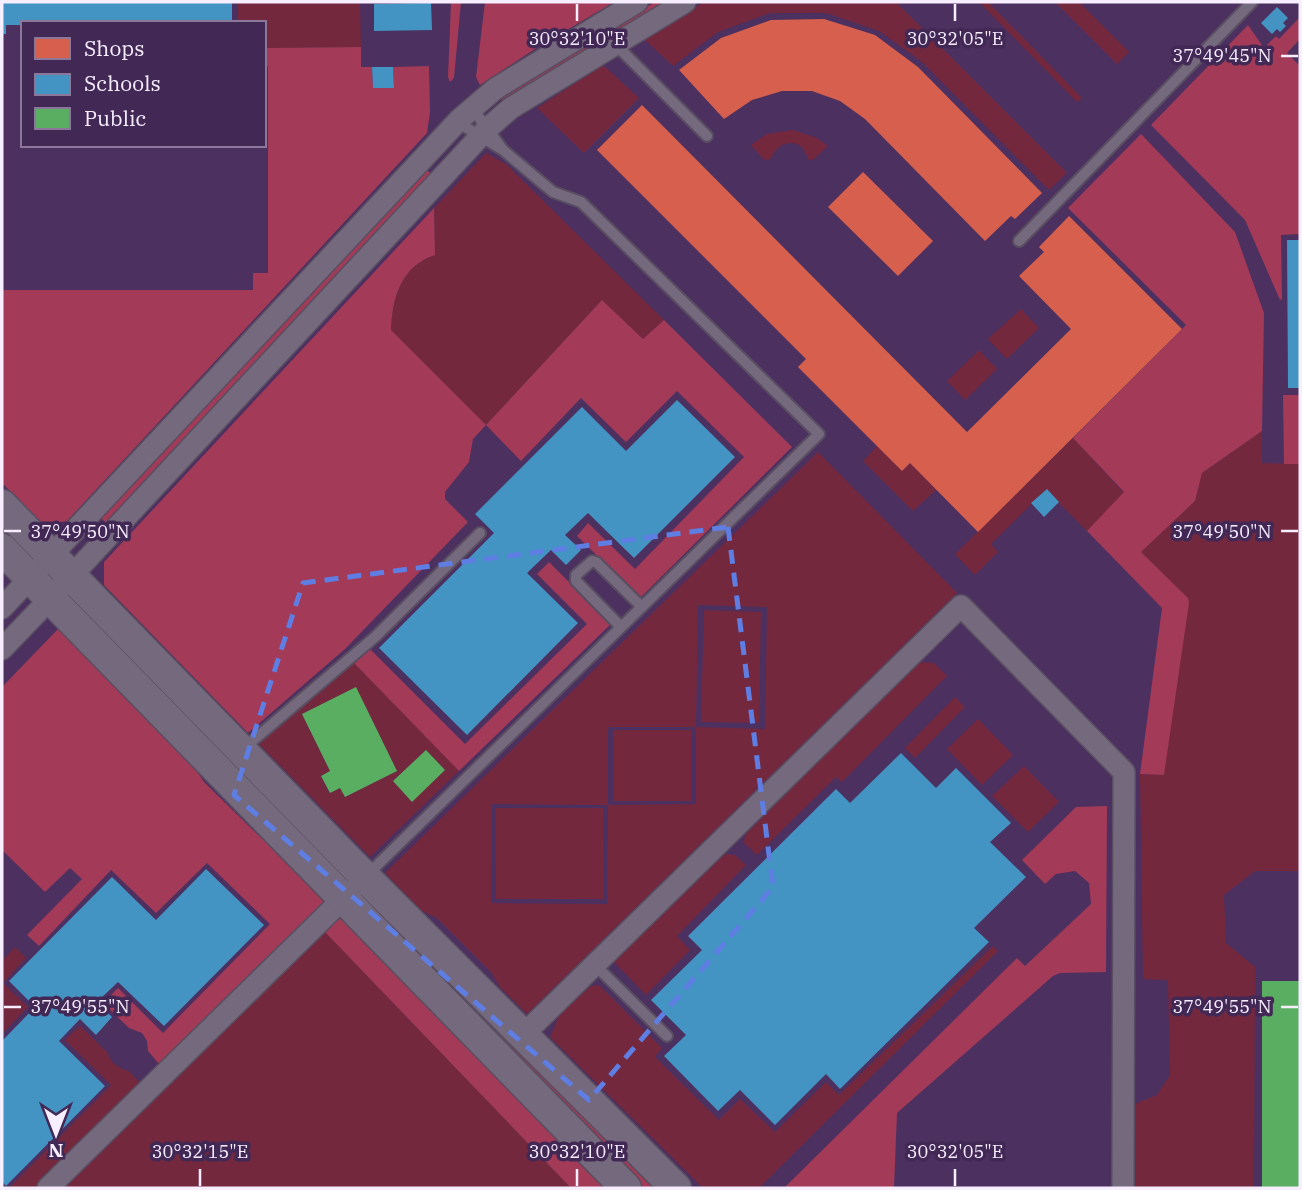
<svg xmlns="http://www.w3.org/2000/svg" width="1302" height="1190" font-family="'IBM Plex Serif',serif">
  <rect width="100%" height="100%" fill="#41324a"/>
  <path fill="#4c3060" fill-rule="evenodd" d="M2,2h1298v1186h-1298zM23,23h241v122h-241z"/>
  <path fill="#74283e" fill-rule="evenodd" d="M238,2h122l1,45 -97,1v-25h-26z
    M704,2h192l171,171 -18,17 -128,-129 -42,-30 -53,-18h-56l-52,19 -45,34 -29,-27z
    M979,2h9l94,96 -5,4z
    M1055,2h24l50,50 -12,12z
    M603,65l36,33 -55,55 -47,-45z
    M793,130l24,8 11,8 -14,13 -6,1c-4,-24 -31,-21 -37,-1l-7,1 -13,-15 16,-11z
    M486,153l20,11 158,156 -21,19 -41,-39 -116,125 -95,-95c1,-32 10,-64 44,-75l-1,-47z
    M1021,309l18,19 -32,31 -19,-20z
    M979,350l18,19 -32,31 -18,-19z
    M1262,431v32l38,1v407h-45l-31,24 2,48 29,24 -1,221h-119v-84l22,-9 13,-20 -2,-95 -25,-1 -3,-205 23,1 25,-177 -47,-46 54,-51 7,-28z
    M1073,438l51,55 -37,38 -41,-41 -55,54 7,8 -23,23 -20,-21z
    M877,446l25,25 8,-8 26,27 -23,21 -50,-50z
    M818,452l139,141 -430,421 -27,-27 -9,-15 -54,-54 -15,-7 -37,-38zM698,605l69,2 -2,122 -69,-2zM608,727h88v77l-88,1zM492,804l116,1 -1,99 -116,-1z
    M704,610l57,2 -2,111 -58,-1z
    M918,662l16,1 13,13 -105,106 -6,-5 -79,78 -13,-12 1,-8z
    M354,663l105,108 -89,86 -111,-113zM356,688l41,83 -52,26 -5,-9 -11,5 -8,-17 9,-5 -28,-57zM426,750l19,20 -33,31 -19,-20z
    M955,697l10,10 -50,51 -10,-10z
    M978,719l35,36 -31,30 -35,-36z
    M613,730h78v71h-78z
    M1024,766l35,36 -31,30 -36,-36z
    M496,808h107v91h-107z
    M725,854l10,1 11,10 -69,71 13,14 -44,45 -32,-33z
    M324,931l247,257h-509z
    M993,946l5,5 -239,237h-56l-153,-151 10,-23 31,-28 8,-1 63,63 -7,9 64,63 21,-21 35,33 51,-50 13,13z
    M15,947l11,11 -23,25 25,24 -26,27v-73z
    M80,1026l27,26 5,10 10,7 7,2 13,14 -105,103h-28l102,-103 -46,-45z"/>
  <path fill="#a33a57" d="M451,2h10l-7,76 -4,4 -2,-5z
    M485,2h129l-79,47 -55,36 -4,-8z
    M655,2h10l-162,99 -2,-4z
    M1300,17v22l-13,14 13,13v168l-19,1 1,64 -2,1 -35,-80 -94,-95 97,-100 16,23 12,-12 3,3z
    M361,47v20h11l1,21 21,-1 -1,-20 36,-1 1,46 -3,21 -360,388 -23,4 -42,-42v-193h251v-17h15v-207l-4,-1v-17z
    M1141,134l94,98 29,81 -2,118 -60,42 -7,28 -54,51 47,46 1,5 -25,172 -24,-1 22,-166 -75,-77 37,-39 -51,-54 113,-113 -118,-117z
    M427,170l4,4 -325,349 -5,-5z
    M434,208l1,47c-34,11 -43,43 -44,75l95,95 116,-125 41,39 21,-19 128,127 -152,151 -63,-62 11,-13 47,46 109,-112 -67,-66 -51,51 -45,-44 -60,63 -35,-36 -13,14 -4,23 -24,30v7l23,23 -123,127 -97,84 -144,-148v-23z
    M1283,395h17v69h-16z
    M549,562l62,62 -152,147 -105,-108 16,-14 95,95 122,-120 -50,-50z
    M58,629l135,136 11,17 54,53 15,9 55,55 -169,165 -11,-13 -1,-10 -5,-8 -13,-5 -26,-25 15,-15 45,45 107,-109 -63,-61 -51,50 -45,-43 -72,76 -12,-11 55,-56 -12,-11 -25,24 -43,-42v-163z
    M1107,806l-1,166 -46,1 -7,3 -156,137 -3,75h-110l233,-230 8,8 66,-62 -2,-21 -14,-12 -19,3 -11,10 -23,-24 54,-53z
    M386,908l274,280h-21l-261,-272z
    M343,913l269,275h-41l-247,-257z"/>
  <path fill="#d6604d" d="M824,19l51,16 43,32 124,126 -27,26 -4,-3 -26,25 -120,-122 -25,-18 -28,-10h-30l-30,9 -28,19 -45,-49 42,-32 50,-18z
    M642,105l325,327 104,-103 -52,-53 25,-24 -5,-5 30,-31 113,113 -204,203 -68,-69 -8,8 -104,-104 8,-8 -209,-209z
    M863,172l70,69 -35,35 -70,-69z"/>
  <path fill="#4393c3" d="M2,2h230v21h-209v2h-17v9h-4z
    M431,3l1,27 -58,1v-27z
    M1277,7l11,11 -5,5 3,3 -6,6 -3,-3 -5,5 -11,-11z
    M372,67h21l1,21h-21z
    M1287,240h13v148h-12z
    M677,400l58,57 -101,101 -46,-45 -23,22 16,15 -15,15 -15,-15 -24,23 51,50 -111,112 -88,-87 115,-115 -19,-19 107,-107 44,44z
    M1047,489l12,13 -15,15 -13,-14z
    M901,753l35,35 20,-20 55,55 -21,19 36,35 -52,51 15,14 -149,147 -14,-15 -51,51 -35,-35 -22,21 -54,-55 22,-21 -35,-35 51,-50 -14,-14 148,-147 14,14z
    M206,869l58,56 -100,101 -46,-44 -21,20 15,15 -16,18 -16,-16 -21,22 46,45 -99,100 -4,-5v-140l33,-34 -26,-26 103,-104 44,43z"/>
  <path fill="#5aae61" d="M356,687l41,84 -52,26 -5,-9 -10,5 -9,-17 9,-5 -28,-57z
    M426,750l19,20 -33,32 -19,-21z
    M1262,981h38v207h-38z"/>
  <g fill="none" stroke-linecap="round" stroke-linejoin="round">
    <defs>
      <path id="lane" d="M615,44l92,92
        M457,122l46,28 -31,-42
        M1019,241l233,-239
        M621,627l-45,-46v-6l16,-14 4,1 46,45
        M244,748l131,-111 105,-104
        M367,875l452,-441 -238,-232 -28,-10 -50,-42
        M595,965l72,71"/>
      <path id="street" d="M2,608l458,-489 35,-30 142,-87
        M2,649l48,-50 437,-470 24,-21 174,-106
        M523,1035l438,-429 163,166 -1,416
        M48,1188l303,-297"/>
      <path id="secondary" d="M2,505l363,372 311,311
        M2,549l624,639"/>
    </defs>
    <use href="#lane" stroke="#594e61" stroke-width="14"/>
    <use href="#street" stroke="#594e61" stroke-width="24"/>
    <use href="#secondary" stroke="#594e61" stroke-width="33"/>
    <use href="#lane" stroke="#74697d" stroke-width="10"/>
    <use href="#street" stroke="#74697d" stroke-width="21"/>
    <use href="#secondary" stroke="#74697d" stroke-width="30"/>
  </g>
  <path fill="none" stroke="#5e7ee4" stroke-width="5" stroke-dasharray="14 9" stroke-linejoin="round" d="M728,527l45,360 -184,213 -355,-305 69,-212z"/>
  <path fill="none" stroke="#f7eeff" stroke-width="2.5" d="M577,4v17M955,4v17M1281,56h17M4,531h17M1281,531h17M4,1007h17M1281,1007h17M200,1169v17M577,1169v17M955,1169v17"/>
  <g font-size="18" text-anchor="middle" fill="#f7eeff" stroke="#422855" stroke-width="7" stroke-linejoin="round" paint-order="stroke">
    <text x="577" y="45">30°32'10"E</text>
    <text x="955" y="45">30°32'05"E</text>
    <text x="1222" y="62">37°49'45"N</text>
    <text x="1222" y="538">37°49'50"N</text>
    <text x="80" y="538">37°49'50"N</text>
    <text x="1222" y="1013">37°49'55"N</text>
    <text x="80" y="1013">37°49'55"N</text>
    <text x="200" y="1158">30°32'15"E</text>
    <text x="577" y="1158">30°32'10"E</text>
    <text x="955" y="1158">30°32'05"E</text>
  </g>
  <rect width="1302" height="1190" fill="none" stroke="#f7eeff" stroke-width="7"/>
  <rect x="21" y="21" width="245" height="126" fill="#422855" stroke="#8a7799" stroke-width="2"/>
  <rect x="35" y="38" width="35" height="21" fill="#d6604d" stroke="#8a7799" stroke-width="2"/>
  <text x="84" y="56" font-size="21" fill="#f7eeff">Shops</text>
  <rect x="35" y="74" width="35" height="21" fill="#4393c3" stroke="#8a7799" stroke-width="2"/>
  <text x="84" y="91" font-size="21" fill="#f7eeff">Schools</text>
  <rect x="35" y="108" width="35" height="21" fill="#5aae61" stroke="#8a7799" stroke-width="2"/>
  <text x="84" y="126" font-size="21" fill="#f7eeff">Public</text>
  <g transform="translate(56 1134) rotate(180)" stroke="#422855" stroke-width="5" paint-order="stroke">
  <path d="M0-5L12 26L0 18L-12 26Z" fill="#f7eeff"/>
  <text y="-10" font-size="19" font-weight="bold" text-anchor="middle" fill="#f7eeff">N</text>
  </g>
</svg>
